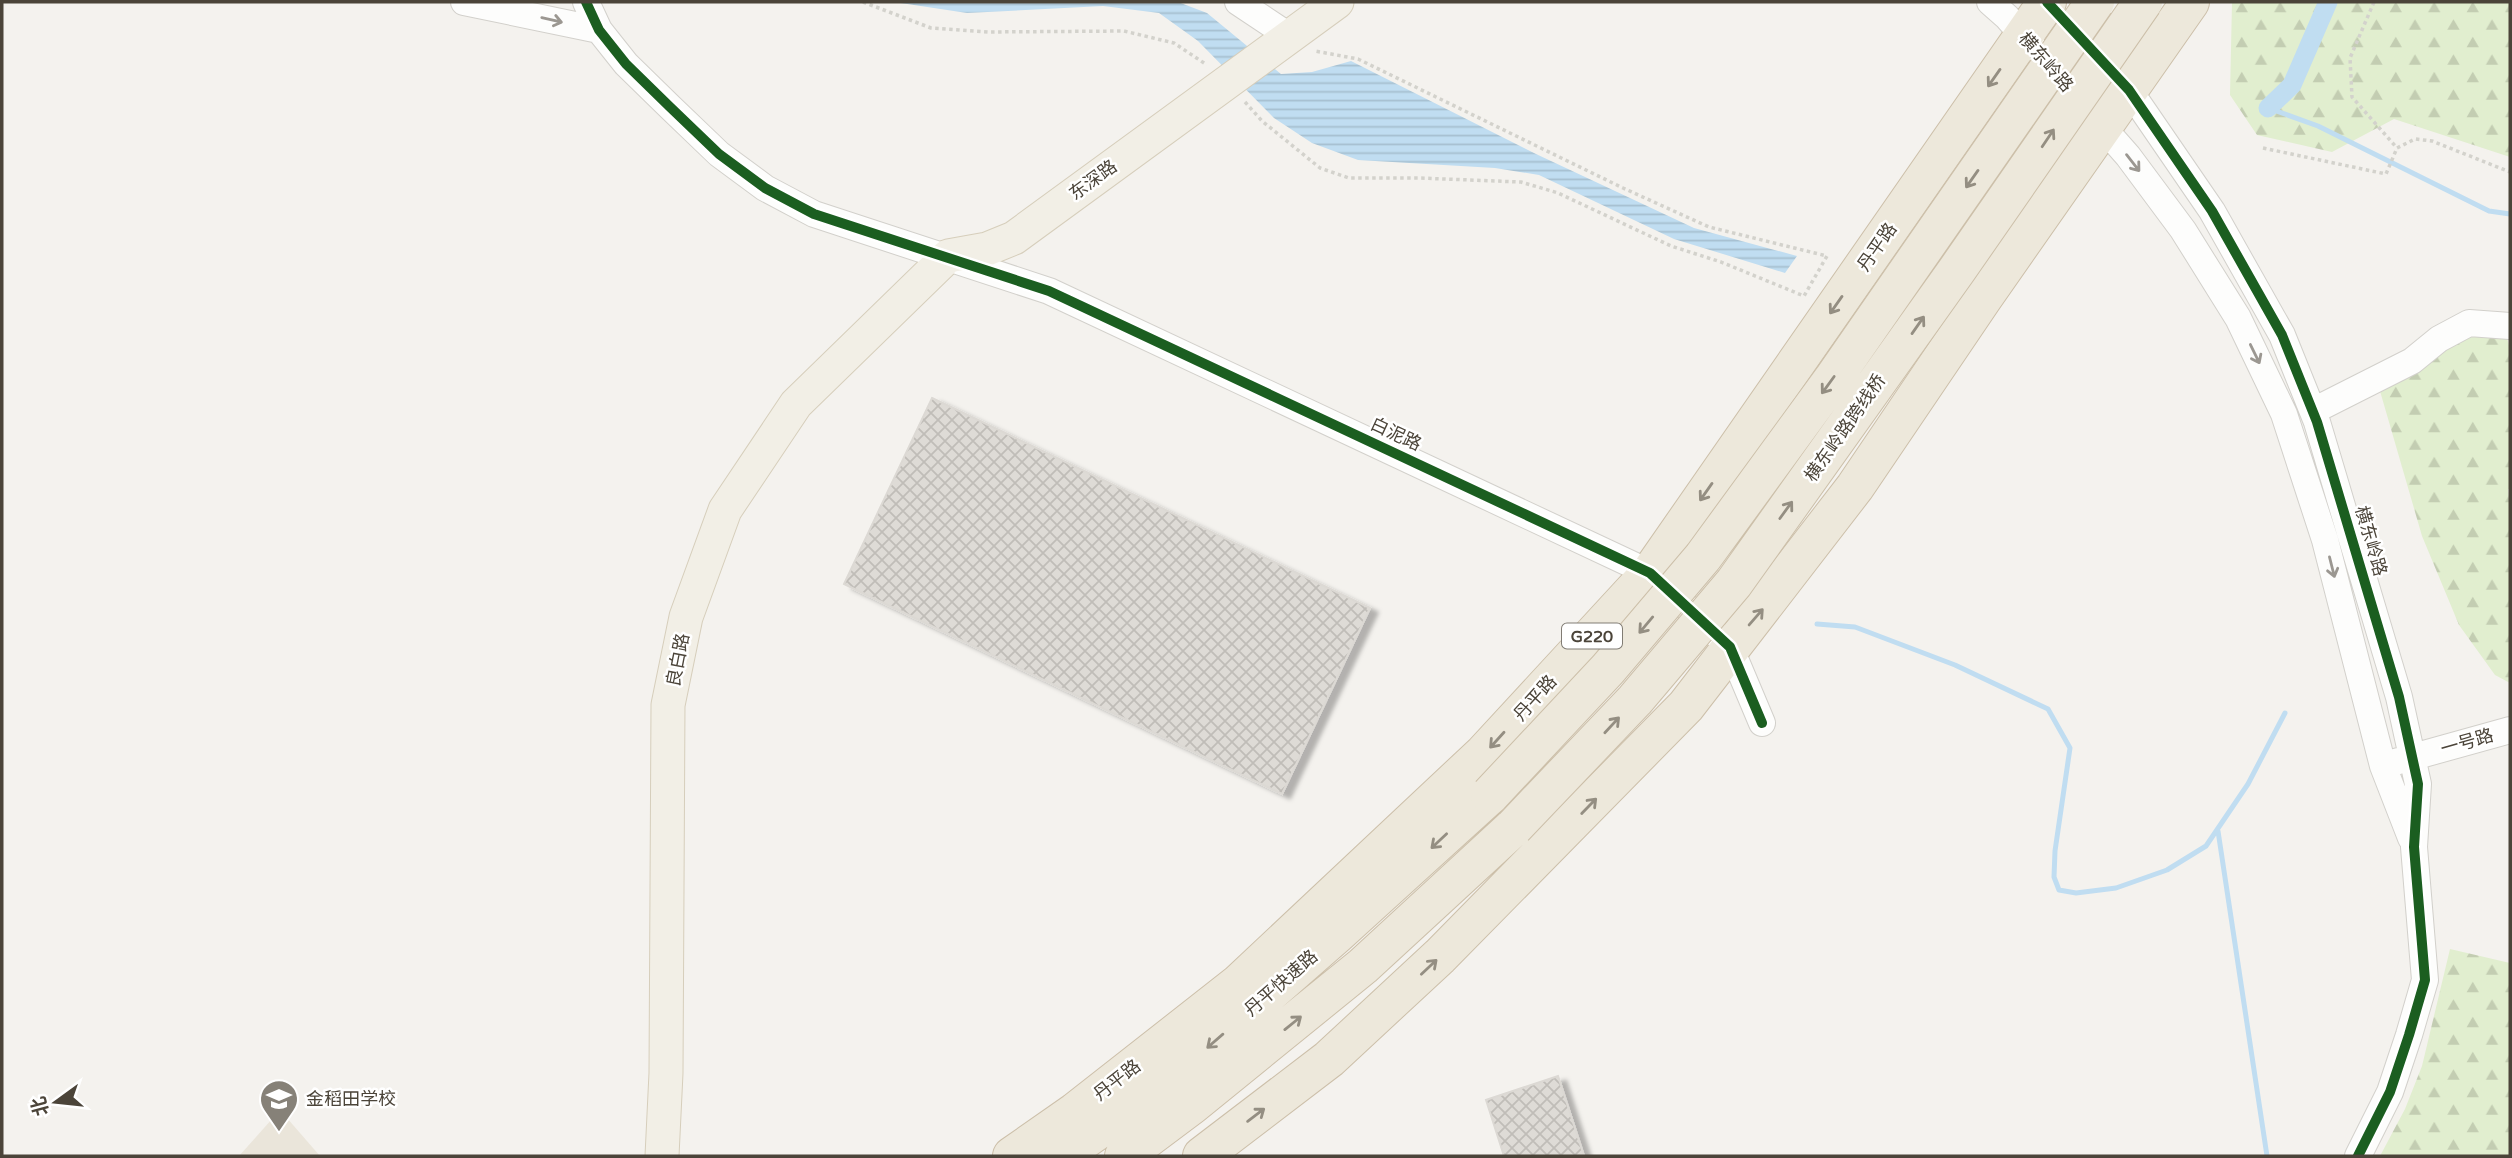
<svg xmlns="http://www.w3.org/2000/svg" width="2512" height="1158" font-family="'Varela Round','Noto Sans SC',sans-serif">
  <defs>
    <pattern id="forest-firs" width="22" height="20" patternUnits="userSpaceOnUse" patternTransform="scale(1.75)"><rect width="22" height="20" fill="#e1eecf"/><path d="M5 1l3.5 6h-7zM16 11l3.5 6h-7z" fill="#c3cdb2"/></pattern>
    <pattern id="water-rules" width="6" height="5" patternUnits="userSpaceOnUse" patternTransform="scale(1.75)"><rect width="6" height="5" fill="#c0ddf1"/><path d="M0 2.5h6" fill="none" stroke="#a6bfcf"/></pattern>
    <pattern id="building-cross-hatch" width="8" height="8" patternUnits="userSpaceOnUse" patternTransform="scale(1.75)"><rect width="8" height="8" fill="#dedbd6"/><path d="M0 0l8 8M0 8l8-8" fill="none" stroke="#c0bdb8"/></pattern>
    <filter id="shadow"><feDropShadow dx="8" dy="4.5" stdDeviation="2" flood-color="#0004"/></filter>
  </defs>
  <rect width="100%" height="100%" fill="#f4f2ee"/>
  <path fill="#eae5da" d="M280,1110l40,46h-81z"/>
  <path fill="url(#forest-firs)" d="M2232,2h278v155l-116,-38 -62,33 -75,-17 -27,-40z
    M2505,331l5,18v140h-2l2,21v173l-15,-8 -36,-50 -37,-89 -42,-145 44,-30 45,-25z
    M2450,949l60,14v193h-130l25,-47 17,-43z"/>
  <path fill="url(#water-rules)" d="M894,2h284l29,11 74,61 31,-2 39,-11 185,93 158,74 103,28 -12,17 -111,-34 -135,-64 -44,-7 -137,-8 -46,-17 -38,-25 -76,-77 -39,-28 -56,-7 -136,7z"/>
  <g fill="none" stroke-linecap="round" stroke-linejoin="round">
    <path stroke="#c0ddf1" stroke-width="5" d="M2268,108l50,18 171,85 21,3
      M1817,624l38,3 100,38 93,44 22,39 -15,103 -1,26 5,13 17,3 40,-5 51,-18 39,-24 42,-62 37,-71
      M2218,831l49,325"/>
    <path stroke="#c0ddf1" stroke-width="19" d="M2268,108l24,-23 36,-83"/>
  </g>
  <path fill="url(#building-cross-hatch)" stroke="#dcd9d4" stroke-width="2" filter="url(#shadow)" d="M932,398l438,210 -88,186 -438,-210z
    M1558,1076l26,80h-80l-18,-56z"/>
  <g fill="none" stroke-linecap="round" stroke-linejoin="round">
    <defs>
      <path id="minor" d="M464,2l135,28
        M586,2l13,28 27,34 44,43 49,47 46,34 49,26 235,77 601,282 80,74 32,76
        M1238,2l51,34
        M1990,2l17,15 27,31
        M2120,80l9,10 83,121 70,124 35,87 82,275 19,87 -4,63 11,133 -16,55 -19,57 -32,64
        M2091,114l37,42 55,74 55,88 46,96 41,126 58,226 28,72
        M2313,411l99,-50 27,-22 30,-16 41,3
        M2395,762l115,-32"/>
      <path id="major" d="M662,1156l4,-83 2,-368 18,-88 39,-107 71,-106 152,-148 39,-7 27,-11 323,-236"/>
      <path id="highway" d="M1012,1156l63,-44 163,-128 246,-231 166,-180 397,-571
        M1061,1156l110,-77 166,-145 153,-139
        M1124,1156l68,-51 171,-139 151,-139
        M1202,1156l127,-97 111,-103 246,-250 169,-219 128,-189 207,-296"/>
    </defs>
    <use href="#minor" stroke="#d2d0cb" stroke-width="28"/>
    <use href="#major" stroke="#d6cebb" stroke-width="35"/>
    <use href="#highway" stroke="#ccbfa9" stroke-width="40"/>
    <path stroke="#d3d2cc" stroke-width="3.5" stroke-dasharray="3.5 3.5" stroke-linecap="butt" d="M863,2l68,26 57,4 136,-1 50,12 33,22
      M2374,2l-24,56 2,39 45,51
      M1245,102l17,19 58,47 29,10h70l102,4 37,11 113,53 50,16 83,34 23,-40 -118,-29 -86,-39 -265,-129 -43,-8
      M2263,148l123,26 11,-26 18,-9 17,2 78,31"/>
    <use href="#minor" stroke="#fdfdfc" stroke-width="26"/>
    <use href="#major" stroke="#f2efe6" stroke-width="33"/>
    <use href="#highway" stroke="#ede8db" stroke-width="38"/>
    <defs>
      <path id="highway-bridge" d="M1490,795l118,-126 95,-112 130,-178 262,-377
        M1514,827l121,-127 99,-117 223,-313 186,-268"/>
    </defs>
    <use href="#highway-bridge" stroke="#ccbfa9" stroke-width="40" stroke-linecap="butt"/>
    <use href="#highway-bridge" stroke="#ede8db" stroke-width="38"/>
    <defs>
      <path id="cycleway" d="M586,2l13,28 27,34 44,43 49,47 46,34 49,26 235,77 601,282 80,74 32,76
        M2047,2l82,88 83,121 70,124 35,87 82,275 19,87 -4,63 11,133 -16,55 -19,57 -32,64"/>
    </defs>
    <use href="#cycleway" stroke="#fff" stroke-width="15"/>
    <use href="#cycleway" stroke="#1b5e20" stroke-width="10"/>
  </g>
  <defs><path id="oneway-shaft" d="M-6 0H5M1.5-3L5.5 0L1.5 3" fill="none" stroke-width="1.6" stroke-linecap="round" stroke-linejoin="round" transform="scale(1.75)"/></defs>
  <g stroke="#9b9791">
    <use href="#oneway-shaft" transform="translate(552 20) rotate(13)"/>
    <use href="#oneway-shaft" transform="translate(2133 163) rotate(52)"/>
    <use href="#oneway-shaft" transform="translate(2255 354) rotate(64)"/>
    <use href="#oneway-shaft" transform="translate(2332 567) rotate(76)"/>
  </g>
  <g stroke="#948e82">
    <use href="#oneway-shaft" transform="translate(1994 78) rotate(125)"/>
    <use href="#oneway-shaft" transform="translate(2048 138) rotate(-56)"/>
    <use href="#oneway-shaft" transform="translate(1972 179) rotate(125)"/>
    <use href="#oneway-shaft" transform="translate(1836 305) rotate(125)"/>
    <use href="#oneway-shaft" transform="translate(1918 325) rotate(-55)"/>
    <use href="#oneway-shaft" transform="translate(1828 385) rotate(126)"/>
    <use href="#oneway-shaft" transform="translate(1706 492) rotate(125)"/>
    <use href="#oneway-shaft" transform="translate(1786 510) rotate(-54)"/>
    <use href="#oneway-shaft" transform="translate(1756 617) rotate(-49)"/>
    <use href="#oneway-shaft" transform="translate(1646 625) rotate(130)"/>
    <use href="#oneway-shaft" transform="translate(1612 725) rotate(-47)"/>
    <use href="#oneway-shaft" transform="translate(1497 740) rotate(132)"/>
    <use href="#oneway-shaft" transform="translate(1589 806) rotate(-46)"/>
    <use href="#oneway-shaft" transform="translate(1439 841) rotate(137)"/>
    <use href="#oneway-shaft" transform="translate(1429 967) rotate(-43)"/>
    <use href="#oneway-shaft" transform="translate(1293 1023) rotate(-39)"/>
    <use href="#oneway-shaft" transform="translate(1215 1041) rotate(139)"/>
    <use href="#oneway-shaft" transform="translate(1256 1115) rotate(-37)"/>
  </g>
  <defs>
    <symbol id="school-pin" viewBox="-11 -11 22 30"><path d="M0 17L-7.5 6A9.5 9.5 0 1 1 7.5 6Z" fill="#868178" stroke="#fff"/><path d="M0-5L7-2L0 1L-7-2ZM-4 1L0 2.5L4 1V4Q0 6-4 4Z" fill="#fff"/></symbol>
  </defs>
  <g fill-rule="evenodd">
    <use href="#school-pin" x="257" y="1077" width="44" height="60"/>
  </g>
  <g text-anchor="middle" stroke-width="5" stroke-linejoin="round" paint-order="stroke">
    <rect fill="#fff" stroke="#817c74" stroke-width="2" x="1562" y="623.5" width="60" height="25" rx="5"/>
    <g font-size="16" font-weight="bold" fill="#4b4439">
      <text x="1592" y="642">G220</text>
    </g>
    <g font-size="18" fill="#4b4439" stroke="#fff">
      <text transform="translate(2046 62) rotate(49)" y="6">横东岭路</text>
      <text transform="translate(1093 180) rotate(-36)" y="6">东深路</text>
      <text transform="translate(1877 247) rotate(-55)" y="6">丹平路</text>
      <text transform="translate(1845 428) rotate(-55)" y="6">横东岭路跨线桥</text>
      <text transform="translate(1396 434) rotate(25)" y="6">白泥路</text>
      <text transform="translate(2371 541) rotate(74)" y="6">横东岭路</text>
      <text transform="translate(678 660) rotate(-79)" y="6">良白路</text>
      <text transform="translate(1535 698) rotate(-48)" y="6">丹平路</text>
      <text transform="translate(2467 742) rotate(-16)" y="6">一号路</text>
      <text transform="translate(1281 983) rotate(-41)" y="6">丹平快速路</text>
      <text transform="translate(1117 1080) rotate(-38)" y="6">丹平路</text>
    </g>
    <g font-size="18" fill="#4b4439" stroke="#fff" text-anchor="start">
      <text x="306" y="1105">金稻田学校</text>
    </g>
  </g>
  <rect width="2512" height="1158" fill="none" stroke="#4b4439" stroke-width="7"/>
  <g transform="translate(56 1102) rotate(255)" stroke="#ffffff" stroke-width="5" paint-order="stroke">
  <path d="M0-5L12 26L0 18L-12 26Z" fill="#4b4439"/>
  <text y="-10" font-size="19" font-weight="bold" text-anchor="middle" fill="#4b4439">北</text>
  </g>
</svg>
